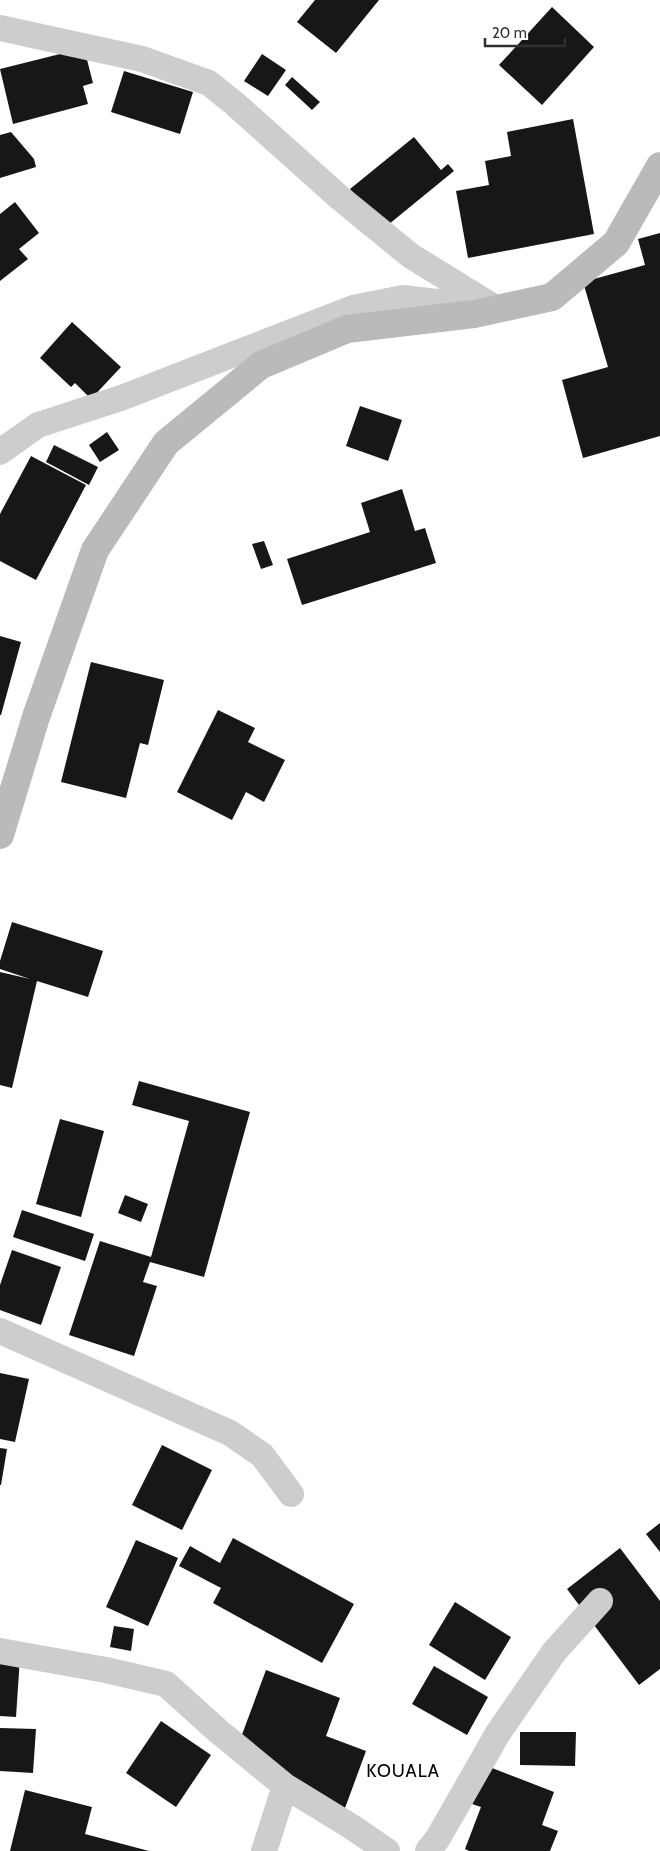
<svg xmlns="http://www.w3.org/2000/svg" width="660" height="1851" font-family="Cabin,sans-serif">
  <rect width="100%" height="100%" fill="#fff"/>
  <path fill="#171717" d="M315,0h64l-43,53 -39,-31z
    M552,7l42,40 -52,58 -43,-40z
    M84,48l9,35 -10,3 5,18 -75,20 -13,-55z
    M262,54l24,16 -18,26 -24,-15z
    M124,71l69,21 -13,42 -69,-22z
    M292,77l28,25 -8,8 -27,-25z
    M573,119l21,115 -126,24 -12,-67 33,-6 -4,-24 26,-5 -4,-24z
    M11,132l23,27 2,8 -36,11v-43z
    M414,137l27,33 7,-6 6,7 -71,58 -33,-40z
    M15,202l24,31 -20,16 9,10 -28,22v-67z
    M660,233v203l-77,22 -21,-78 46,-13 -25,-85 62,-17 -7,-26z
    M72,322l49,45 -30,32 -16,-16 -4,4 -31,-29z
    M360,406l42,14 -14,41 -42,-15z
    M107,432l12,18 -19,12 -11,-17z
    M54,445l44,22 -9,18 -43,-23z
    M31,456l55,29 -50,95 -36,-19v-47z
    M402,489l13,42 10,-3 11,35 -134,42 -15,-46 83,-27 -9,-29z
    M264,541l9,24 -12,4 -9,-25z
    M0,636l21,6 -20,73h-1z
    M91,662l73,18 -16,65 -8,-2 -14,55 -65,-16z
    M218,710l37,18 -7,14 37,18 -21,42 -18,-10 -14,28 -55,-28z
    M12,922l91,29 -15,46 -51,-16 -25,107 -12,-3v-113l30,7 -30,-10v-8z
    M139,1081l111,31 -46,165 -54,-15 -7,20 14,4 -23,70 -65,-21 31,-94 51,16 38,-136 -57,-16z
    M60,1119l44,12 -23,86 -45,-13z
    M125,1195l23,9 -7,18 -23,-9z
    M22,1210l72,24 -9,27 -72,-24z
    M12,1250l49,17 -20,58 -41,-15v-25z
    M0,1373l29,6 -14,63 -15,-3z
    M162,1445l50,25 -30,60 -50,-25z
    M0,1448l7,1 -6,36h-1z
    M660,1523v29l-14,-18z
    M233,1538l121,66 -32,59 -109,-60 8,-15 -42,-22 11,-20 30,17z
    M136,1540l42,18 -30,68 -42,-19z
    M620,1548l40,53v68l-21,16 -72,-96z
    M455,1602l56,35 -26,43 -56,-35z
    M114,1626l20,3 -3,22 -21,-4z
    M0,1656l20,1 -4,60 -16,-1z
    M434,1666l54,31 -21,38 -55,-31z
    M266,1670l74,28 -14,38 40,15 -25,68 -107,-63z
    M161,1721l50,34 -35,52 -50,-34z
    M0,1728l36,1 -3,44 -33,-2z
    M520,1732h56l-1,34 -55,-1z
    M487,1766l67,26 -12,33 16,6 -8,20h-81l-4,-2 16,-42 -9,-3z
    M25,1790l67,17 -7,27 64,17h-139z"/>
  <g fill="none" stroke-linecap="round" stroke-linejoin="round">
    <path stroke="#cdcdcd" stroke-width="26" d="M0,28l142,31 67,24 26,21 105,94 71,58 86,53 -94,-11 -50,10 -232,90 -83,27 -38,27
      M0,1331l230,102 32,22 29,39
      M0,1651l106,19 60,14 52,47 67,55 67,41 35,24
      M264,1851l21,-65
      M428,1851l10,-13 60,-105 56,-81 46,-51"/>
    <path stroke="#bababa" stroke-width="28" d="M0,835l36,-118 59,-167 71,-107 95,-78 86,-36 127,-15 78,-17 64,-54 44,-77"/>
  </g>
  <g text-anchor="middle" stroke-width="5" stroke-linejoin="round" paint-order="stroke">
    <g font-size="18" letter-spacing="1" fill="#000" stroke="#fff">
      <text x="403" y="1777">KOUALA</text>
    </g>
  </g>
  <path d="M485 38v8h80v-8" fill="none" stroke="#303030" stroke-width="2.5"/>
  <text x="492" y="38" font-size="15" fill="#303030" stroke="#ffffff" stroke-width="4" paint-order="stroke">20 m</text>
</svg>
